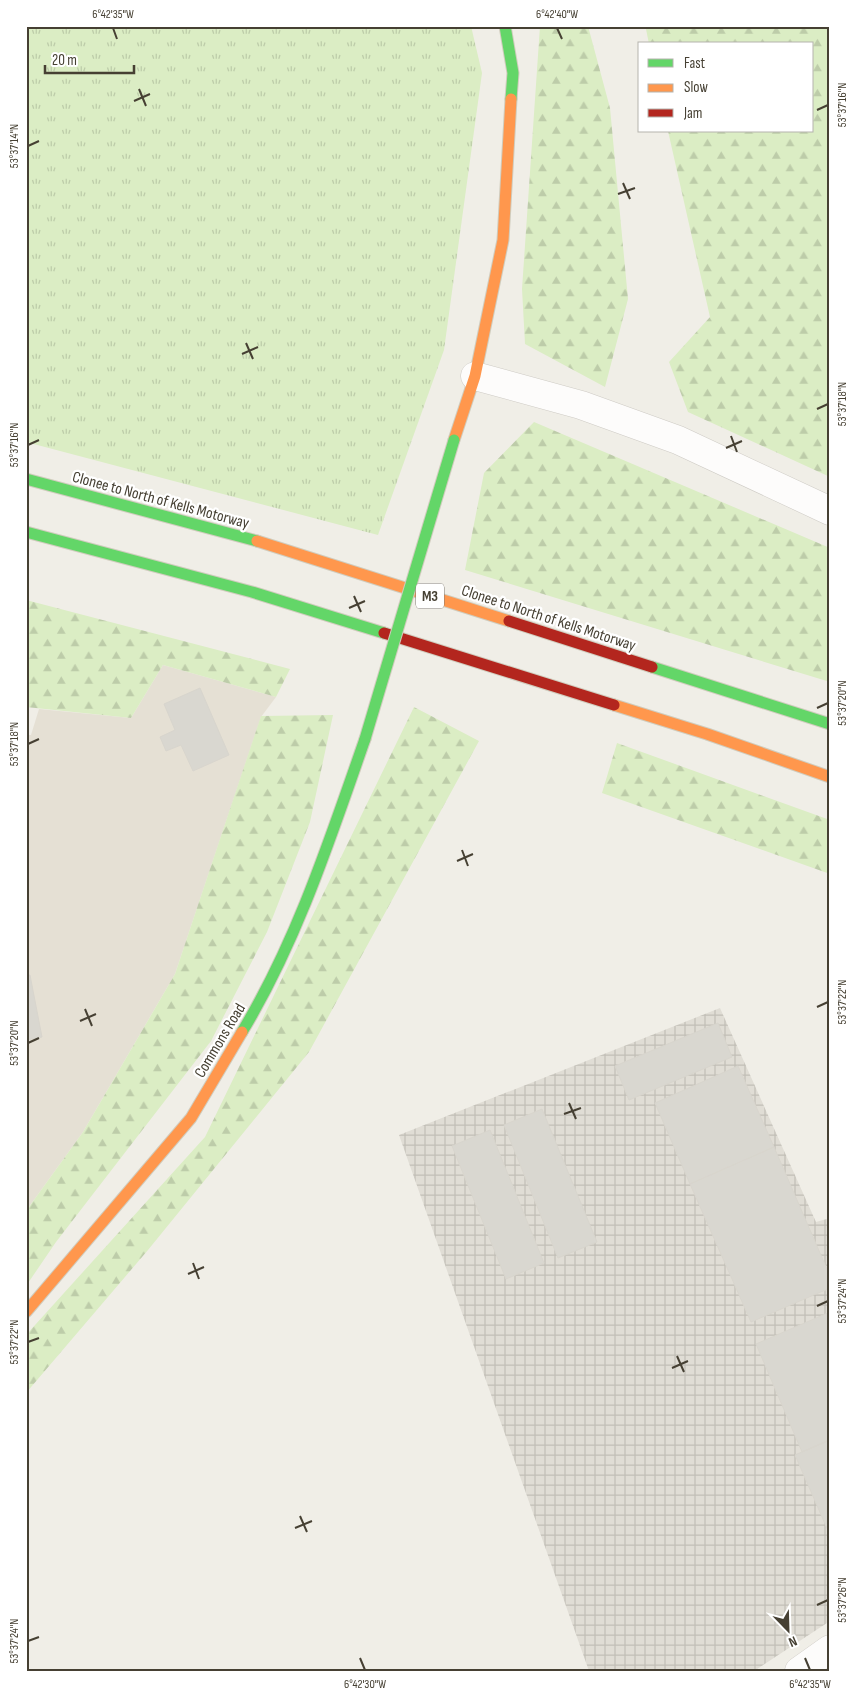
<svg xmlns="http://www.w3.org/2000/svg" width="856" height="1697" font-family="'Sofia Sans Condensed',sans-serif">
  <defs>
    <pattern id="industrial-grid" width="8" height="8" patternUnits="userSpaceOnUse" patternTransform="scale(1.25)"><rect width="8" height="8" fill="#e0ddd5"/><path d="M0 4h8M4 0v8" fill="none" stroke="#c2bfb7"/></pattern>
    <pattern id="grass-tufts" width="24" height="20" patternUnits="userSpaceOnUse" patternTransform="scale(1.25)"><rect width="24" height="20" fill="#dbedc4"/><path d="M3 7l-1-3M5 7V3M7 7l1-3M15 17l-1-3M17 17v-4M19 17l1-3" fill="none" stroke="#bdcca9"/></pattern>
    <pattern id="forest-firs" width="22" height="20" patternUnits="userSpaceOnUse" patternTransform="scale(1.25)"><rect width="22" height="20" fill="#dbedc4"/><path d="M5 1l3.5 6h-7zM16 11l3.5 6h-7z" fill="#bdcca9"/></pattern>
  </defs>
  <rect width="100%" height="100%" fill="#f0eee7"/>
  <path fill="#e5e0d4" d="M163,665l113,32 -15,20 -86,257 -92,158 -57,79v-476h5l8,-26 92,9z"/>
  <path fill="url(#industrial-grid)" d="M720,1008l96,214 14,-4v403l-76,50h-165l-190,-536z"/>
  <path fill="url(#grass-tufts)" d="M26,26h445l11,47 -38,277 -66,185 -352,-93z"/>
  <path fill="url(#forest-firs)" d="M540,26h48l22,82 18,191 -23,88 -80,-43 -3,-55z
    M651,26h179v451l-142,-65 -19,-50 41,-45 -42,-186h144v-87h-163l-3,-15z
    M534,422l296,126v134l-365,-112 19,-97z
    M26,600l264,69 -14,28 -113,-32 -32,53 -105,-11z
    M414,707l65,34 -170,311 -161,198 -122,143v-58l179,-198z
    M333,715l-23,107 -43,110 -56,109 -155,201 -30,44v-75l57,-79 92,-158 86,-258z
    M617,743l213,77v54l-228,-81z"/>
  <path fill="#d9d7d0" stroke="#d8d5cd" d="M200,688l29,67 -36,16 -12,-26 -15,6 -6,-14 15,-7 -11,-26z
    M30,975l12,62 -16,3v-64z
    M718,1023l14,34 -103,43 -14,-34z
    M738,1066l36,81 -84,37 -35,-81z
    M542,1109l55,133 -39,16 -54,-133z
    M490,1130l54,133 -38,16 -54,-133z
    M774,1147l56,129v12l-79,34 -61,-138z
    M830,1312v128l-28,12 -46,-108z
    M827,1441l3,7 -1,85 -34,-78z"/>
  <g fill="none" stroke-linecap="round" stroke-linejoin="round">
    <defs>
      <path id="street" d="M475,376l106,29 97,35 152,71
        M799,1671l31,-22"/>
      <path id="fast" d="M505,26l8,47 -2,26
        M26,479l231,62
        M26,532l226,60 132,41
        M652,667l178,57
        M242,1032c55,-91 88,-193 123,-293"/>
      <path id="slow" d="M454,440l21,-64 28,-136 8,-141
        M257,541l252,80
        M614,705l93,29 123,43
        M26,1312l165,-194 51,-86"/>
      <path id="jam" d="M509,621l143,46
        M384,633l230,72"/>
    </defs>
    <use href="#street" stroke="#cecbc5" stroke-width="29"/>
    <use href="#fast" stroke="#d0ccbd" stroke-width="13"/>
    <use href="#slow" stroke="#d0ccbd" stroke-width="13"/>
    <use href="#jam" stroke="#d0ccbd" stroke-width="13"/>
    <use href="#street" stroke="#fdfcfb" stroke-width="28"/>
    <use href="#fast" stroke="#63d668" stroke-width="11"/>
    <use href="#slow" stroke="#ff974d" stroke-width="11"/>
    <use href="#jam" stroke="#b3261e" stroke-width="11"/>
    <defs>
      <path id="fast-bridge" d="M365,739l89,-299"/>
    </defs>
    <use href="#fast-bridge" stroke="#d0ccbd" stroke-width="13" stroke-linecap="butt"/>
    <use href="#fast-bridge" stroke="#63d668" stroke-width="11"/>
  </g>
  <path fill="none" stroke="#464033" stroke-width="2" d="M113,28l4,11M557,28l5,11M139,89l7,17M134,101l16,-7M817,110l11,-5M28,146l11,-5M623,183l7,16M618,194l17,-6M246,343l7,16M242,354l16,-7M817,409l11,-5M731,436l6,16M28,445l11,-5M726,448l16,-7M354,596l7,16M349,608l16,-7M817,708l11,-5M28,744l11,-5M462,850l6,16M457,861l16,-7M817,1007l11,-5M85,1009l7,17M80,1021l16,-7M28,1043l11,-5M569,1103l7,16M564,1114l17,-6M193,1263l6,16M188,1274l16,-7M817,1306l11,-5M28,1342l11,-4M677,1356l7,16M672,1368l16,-7M300,1516l7,16M295,1528l17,-7M817,1605l11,-5M28,1641l11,-4M360,1658l5,12M805,1658l5,12"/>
  <g text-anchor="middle" stroke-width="4.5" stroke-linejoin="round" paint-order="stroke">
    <rect fill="#fff" stroke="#7e7970" stroke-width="1" x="416" y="583.5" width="28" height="25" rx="4"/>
    <g font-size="15" font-weight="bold" fill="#464033">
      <text x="430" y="601">M3</text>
    </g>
    <g font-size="16" fill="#464033" stroke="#fff">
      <text transform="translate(161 499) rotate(15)" y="6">Clonee to North of Kells Motorway</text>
      <text transform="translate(549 617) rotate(18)" y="6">Clonee to North of Kells Motorway</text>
      <text transform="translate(219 1040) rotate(-59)" y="6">Commons Road</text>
    </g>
  </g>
  <rect width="856" height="1697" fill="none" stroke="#ffffff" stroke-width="55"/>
  <rect x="638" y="42" width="175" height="90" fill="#ffffff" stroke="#b5b3ad"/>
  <rect x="648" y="59" width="25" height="8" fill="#63d668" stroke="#b5b3ad"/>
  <text x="684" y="68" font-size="15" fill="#464033">Fast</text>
  <rect x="648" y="84" width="25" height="8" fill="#ff974d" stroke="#b5b3ad"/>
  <text x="684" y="92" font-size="15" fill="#464033">Slow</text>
  <rect x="648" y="109" width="25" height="8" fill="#b3261e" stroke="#b5b3ad"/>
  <text x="684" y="118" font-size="15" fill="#464033">Jam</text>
  <g transform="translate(788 1630) rotate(157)" stroke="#ffffff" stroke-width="4" paint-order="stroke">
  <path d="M0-4L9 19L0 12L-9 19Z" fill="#464033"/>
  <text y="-8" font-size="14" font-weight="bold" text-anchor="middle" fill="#464033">N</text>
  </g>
  <path d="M45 65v8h89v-8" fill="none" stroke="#464033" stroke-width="2.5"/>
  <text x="52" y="65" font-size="15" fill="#464033" stroke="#ffffff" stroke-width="4" paint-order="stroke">20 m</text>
  <rect x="28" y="28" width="800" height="1642" fill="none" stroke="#464033" stroke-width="2"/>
  <g font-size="12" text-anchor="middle" fill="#464033">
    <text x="113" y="18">6°42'35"W</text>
    <text x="557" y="18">6°42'40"W</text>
    <text transform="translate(842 105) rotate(-90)" y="4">53°37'16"N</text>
    <text transform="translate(14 146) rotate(-90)" y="4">53°37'14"N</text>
    <text transform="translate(842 404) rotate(-90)" y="4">53°37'18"N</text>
    <text transform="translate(14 445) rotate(-90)" y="4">53°37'16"N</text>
    <text transform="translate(842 703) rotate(-90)" y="4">53°37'20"N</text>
    <text transform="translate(14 744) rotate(-90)" y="4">53°37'18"N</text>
    <text transform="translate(842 1002) rotate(-90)" y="4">53°37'22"N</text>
    <text transform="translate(14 1043) rotate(-90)" y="4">53°37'20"N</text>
    <text transform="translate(842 1301) rotate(-90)" y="4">53°37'24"N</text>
    <text transform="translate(14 1342) rotate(-90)" y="4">53°37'22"N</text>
    <text transform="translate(842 1600) rotate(-90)" y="4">53°37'26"N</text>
    <text transform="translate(14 1641) rotate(-90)" y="4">53°37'24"N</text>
    <text x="365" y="1688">6°42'30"W</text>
    <text x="810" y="1688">6°42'35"W</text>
  </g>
</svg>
